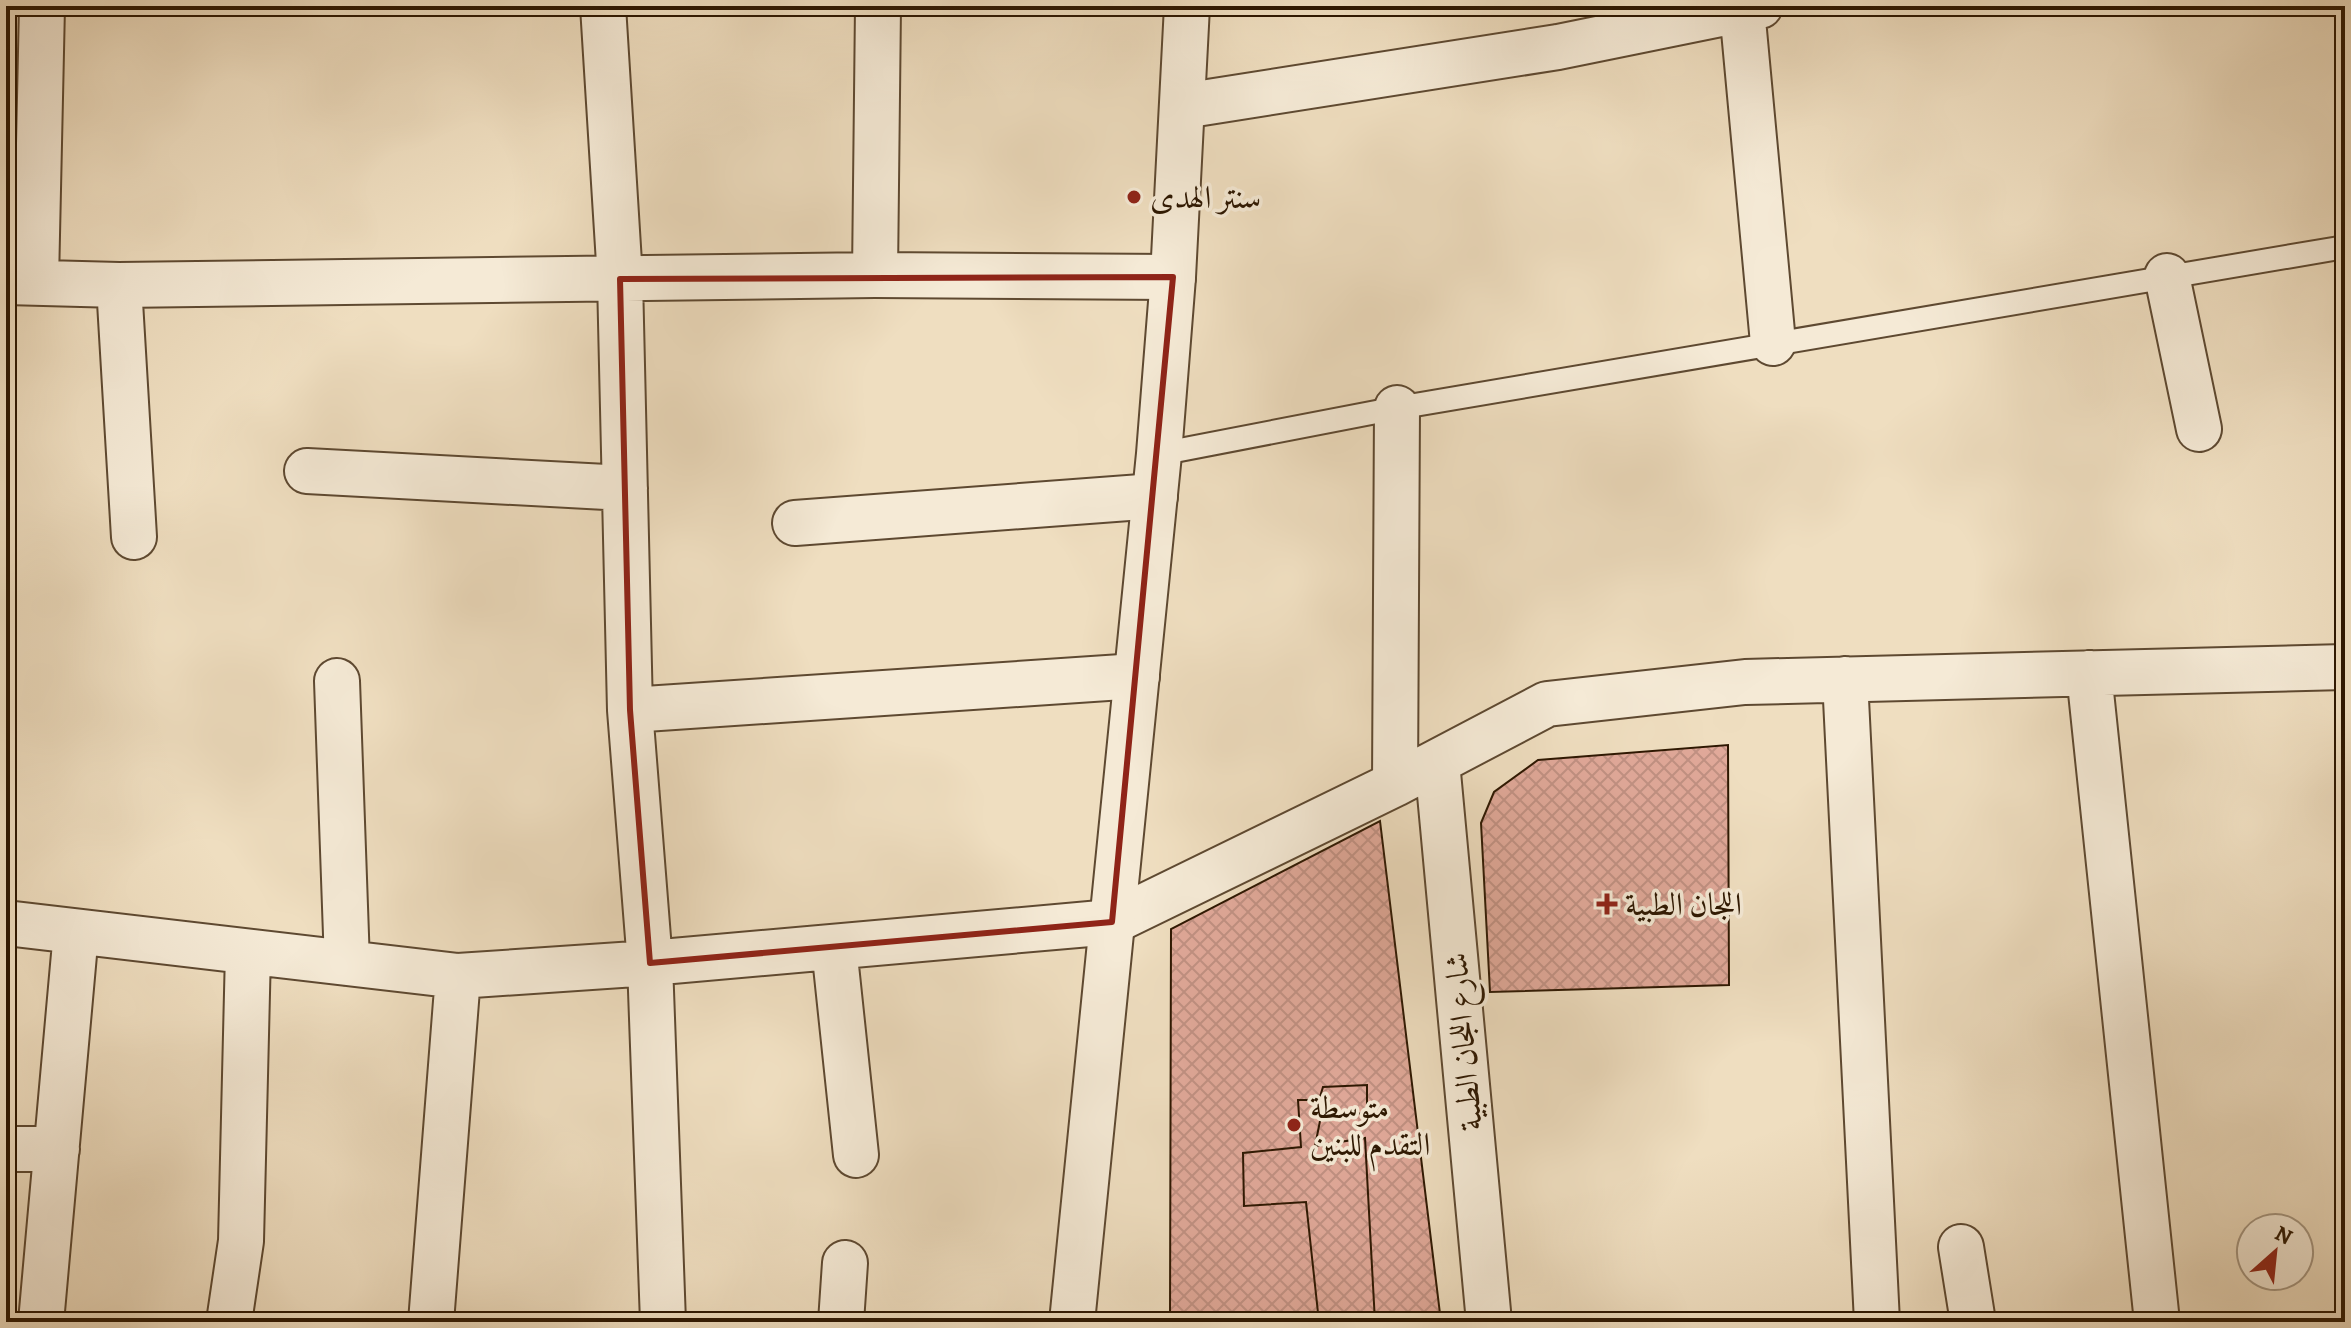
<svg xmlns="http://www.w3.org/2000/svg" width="2351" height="1328" font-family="Alegreya,Amiri,serif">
  <defs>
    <pattern id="building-cross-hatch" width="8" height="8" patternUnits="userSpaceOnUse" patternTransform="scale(2)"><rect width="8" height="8" fill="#e1a99a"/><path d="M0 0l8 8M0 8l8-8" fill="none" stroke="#c19183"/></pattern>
  </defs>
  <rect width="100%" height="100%" fill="#efdec0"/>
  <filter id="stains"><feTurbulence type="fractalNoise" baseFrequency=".0025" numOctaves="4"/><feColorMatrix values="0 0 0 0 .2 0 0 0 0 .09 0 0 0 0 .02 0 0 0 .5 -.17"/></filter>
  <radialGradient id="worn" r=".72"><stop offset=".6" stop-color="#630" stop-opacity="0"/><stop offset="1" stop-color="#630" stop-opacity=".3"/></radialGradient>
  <path fill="url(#building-cross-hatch)" stroke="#2d1701" stroke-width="2" d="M1728,745l1,240 -239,7 -9,-169 13,-31 44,-32z
    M1380,821l61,501h-271l1,-393z
    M1367,1085v28l-46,3 -6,30 50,-8 10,184h-56l-13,-120 -62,4 -1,-53 58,-6 -3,-47h21l4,-13z"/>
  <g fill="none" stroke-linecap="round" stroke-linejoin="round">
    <defs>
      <path id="service" d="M1159,454l238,-46 948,-161"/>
      <path id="minor" d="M603,6l17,273 10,431 20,253 13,359
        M1742,9l31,334
        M1183,106l375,-59 202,-41
        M875,275l3,-269
        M2167,276l32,153
        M36,281l6,-275
        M6,282l113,3 756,-10 298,2
        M119,285l15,252
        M307,471l318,17
        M795,523l360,-27
        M2089,673l68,649
        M1845,679l32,643
        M337,681l10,282
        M630,710l507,-34
        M1437,762l52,560
        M1395,784l2,-376
        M6,923l452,53 192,-13 462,-41 283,-138 152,-80 198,-22 600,-15
        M834,947l22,208
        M6,1149h51
        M1961,1247l12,75
        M41,1322l35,-390
        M229,1322l12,-81 7,-289
        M431,1322l27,-346
        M841,1322l4,-59"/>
      <path id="tertiary" d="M1072,1322l87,-868 14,-177 14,-271"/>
    </defs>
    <use href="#service" stroke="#5e4931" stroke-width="26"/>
    <use href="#minor" stroke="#5e4931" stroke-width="48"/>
    <use href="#tertiary" stroke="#5e4931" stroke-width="48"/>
    <use href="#service" stroke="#f5ead6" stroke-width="22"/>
    <use href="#minor" stroke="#f5ead6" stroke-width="44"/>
    <use href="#tertiary" stroke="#f5ead6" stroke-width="44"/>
  </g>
  <path fill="none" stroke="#8f2418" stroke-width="6" stroke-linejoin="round" d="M1173,277l-61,645 -462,41 -20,-253 -10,-431z"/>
  <g fill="#8f2418" stroke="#f5ead6" stroke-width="3">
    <circle cx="1134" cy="197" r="8"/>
    <path d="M1603 892h8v8h8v8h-8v8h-8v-8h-8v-8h8z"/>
    <circle cx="1294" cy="1125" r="8"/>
  </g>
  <g text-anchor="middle" stroke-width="7" stroke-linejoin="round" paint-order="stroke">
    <g font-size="32" fill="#2d1701" stroke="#f5ead6" text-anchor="start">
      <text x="1150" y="208">سنتر الهدى</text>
      <text x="1625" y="915">اللجان الطبية</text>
      <text x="1310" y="1118">متوسطة<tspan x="1310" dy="37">التقدم للبنين</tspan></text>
    </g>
    <g font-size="32" fill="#2d1701" stroke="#f5ead6">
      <text transform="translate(1463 1042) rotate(-95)" y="11">شارع اللجان الطبية</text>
    </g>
  </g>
  <rect width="2351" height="1328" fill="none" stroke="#efdec0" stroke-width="32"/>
  <rect x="8" y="8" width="2335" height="1312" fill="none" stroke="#2d1701" stroke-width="4"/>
  <rect x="16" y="16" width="2319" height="1296" fill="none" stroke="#2d1701" stroke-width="2"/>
  <g transform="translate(2275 1252) rotate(27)"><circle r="38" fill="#f5ead6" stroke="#a59681" stroke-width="2"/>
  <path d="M0-6L14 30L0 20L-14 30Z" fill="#8f2418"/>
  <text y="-12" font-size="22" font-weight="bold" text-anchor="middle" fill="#2d1701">N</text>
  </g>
  <rect width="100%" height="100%" filter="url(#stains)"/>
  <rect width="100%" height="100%" fill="url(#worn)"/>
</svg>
